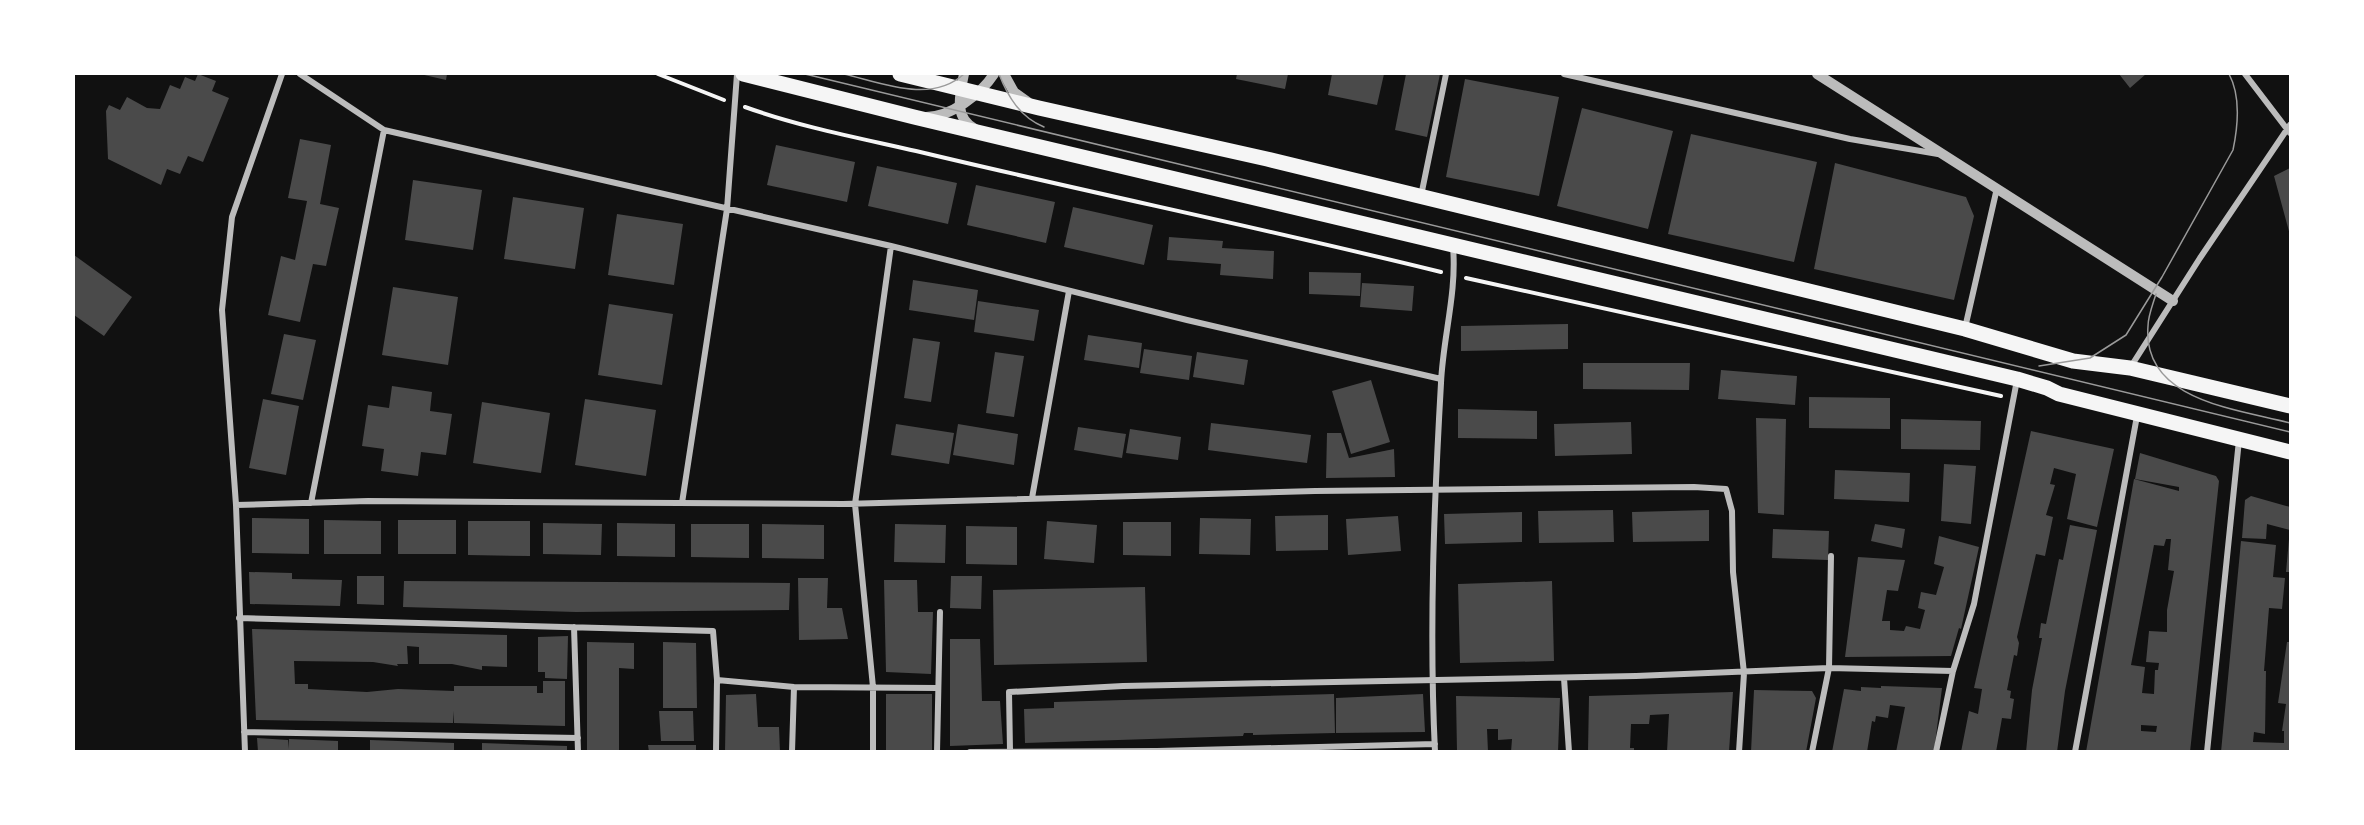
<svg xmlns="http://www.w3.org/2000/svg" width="2364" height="825" font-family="Montserrat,sans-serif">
  <rect width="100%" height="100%" fill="#111"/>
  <path fill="#4a4a4a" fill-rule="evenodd" d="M198,74l18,7 -4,10 17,7 -26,64 -15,-6 -8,18 -13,-5 -6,16 -53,-26 -2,-48 3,-6 11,5 7,-13 20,11 13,1 10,-24 10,4 5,-12 10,4z
    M420,74h27l-1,6z
    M1237,74h51l-3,15 -49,-10z
    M1332,74h52l-7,31 -49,-10z
    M1406,74h34l-13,63 -32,-7z
    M2119,74h27l-16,14z
    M1465,79l94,18 -20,99 -93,-19z
    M1582,108l91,23 -25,98 -91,-23z
    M1691,134l126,28 -23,100 -126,-28z
    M300,139l31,6 -11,59 19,4 -13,58 -13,-2 -13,58 -32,-7 13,-59 14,4 12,-59 -19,-3z
    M776,145l79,17 -8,40 -80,-17z
    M1835,163l131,34 8,19 -20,84 -140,-31z
    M877,166l80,17 -9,41 -80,-18z
    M2290,168v67l-16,-59z
    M413,180l69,10 -9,60 -68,-10z
    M976,185l79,17 -9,41 -79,-18z
    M513,197l71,11 -9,61 -71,-10z
    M1073,207l80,18 -9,40 -80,-18z
    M617,214l66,10 -9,61 -66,-10z
    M1169,237l54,4 -1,7 52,3 -1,28 -53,-4 1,-11 -54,-4z
    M74,255l58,42 -28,39 -30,-21z
    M1309,272l52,1 -1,23 -51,-2z
    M913,280l65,10 -4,30 -65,-10z
    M1362,283l52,3 -2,25 -52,-4z
    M393,287l65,10 -10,68 -66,-10z
    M978,301l61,9 -5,31 -60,-9z
    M609,304l64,10 -11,71 -64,-10z
    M1568,324v25l-107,2v-25z
    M284,334l32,6 -13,60 -32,-6z
    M1088,335l54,8 -3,25 -55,-8z
    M913,338l27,4 -9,60 -27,-4z
    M1144,349l48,7 -3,24 -49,-7z
    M995,352l29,4 -10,61 -28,-4z
    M1197,352l51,8 -4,25 -51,-8z
    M1583,363h107l-1,27 -106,-1z
    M1721,370l76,6 -2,29 -77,-6z
    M1371,380l19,62 -39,12 -19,-63z
    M392,386l40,6 -2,19 22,3 -6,41 -25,-3 -3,24 -37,-5 3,-22 -22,-3 6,-41 21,3z
    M1809,397l81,1v31l-81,-1z
    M263,399l36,7 -13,69 -37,-7z
    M585,399l71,11 -10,66 -71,-11z
    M482,402l68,11 -9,60 -68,-10z
    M1458,409l79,2v28l-79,-1z
    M1756,418l30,1 -2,96 -26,-2z
    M1901,419l80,2 -1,29 -79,-1z
    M1631,422l1,32 -77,2 -1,-32z
    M1211,423l100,12 -4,28 -99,-13z
    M896,424l58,9 -5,31 -58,-9z
    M958,424l60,10 -4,31 -61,-10z
    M1078,427l48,7 -4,24 -48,-8z
    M1130,429l51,8 -3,23 -52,-7z
    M2031,431l83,18 -17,78 -30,-8 9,-45 -22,-6 -4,16 5,1 -9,30 7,2 -8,39 -9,-2 -19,83 2,6 -2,13 -3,-1 -7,35 4,1 -1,7 4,1 -3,20 -9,-1 -6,34h-35l8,-41 9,3 4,-25 -8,-1z
    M1327,433h14l8,25 45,-9 1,28 -69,1z
    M2140,453l76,23 3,5 -29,271h-104l48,-273 45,12v-4l-44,-8zM2166,539h5l-3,31 6,1 -7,39v22l-18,-1 -3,31 13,1 -1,7h-3l-1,24 -12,-1 3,-26 -14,-2 23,-120 10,1zM2141,725l16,1 -1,6 -15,-1z
    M1944,464l32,2 -5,58 -30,-3z
    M1835,470l75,3 -1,29 -75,-3z
    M2251,496l39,11v23l-23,-6 -1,15 -24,-1 3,-38z
    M1613,510l1,32 -75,1 -1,-32z
    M1709,510v31l-76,1 -1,-30z
    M1522,512v30l-77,2 -1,-30z
    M1328,515v35l-52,1 -1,-35z
    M1398,516l3,35 -53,4 -2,-36z
    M252,518l57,1v35l-57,-1z
    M1200,518l51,1 -1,36 -51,-1z
    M324,520l57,1v33h-57z
    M398,520h58v34h-58z
    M468,521h62v35l-62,-1z
    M1047,521l50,4 -3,38 -50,-4z
    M1123,522h48v34l-48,-1z
    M543,523l59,1 -1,31 -58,-1z
    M617,523l58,1v33l-58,-1z
    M691,524h58v34l-58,-1z
    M762,524l62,1v34l-62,-1z
    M895,524l51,1 -1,38 -51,-1z
    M1875,524l30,5 -3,19 -31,-7z
    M2070,525l27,5 -32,161 -8,61h-31l6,-62 10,-52h-3l2,-15 5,1 13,-65 4,1z
    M966,526l51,1v38l-51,-1z
    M1773,529l56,2 -1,29 -56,-2z
    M1939,536l40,11 -18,82 -2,-1 -8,28 -106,1 13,-100 47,3 -7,31 -11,-1 -5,31h8v9l14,1 2,-5 14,3 5,-19 -7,-2 3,-16 15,3 8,-28 -10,-3z
    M2289,539h1v33h-4z
    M2241,541l35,4 -3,32 12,1 -3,31 -13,-1 -5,63h2l-1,63 -11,-2 -1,10 31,1v-12h-2l4,-27 -8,-1 9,-61h3v110h-69z
    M249,572l43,1v6l50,1 -2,26 -90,-2z
    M357,576h27v29l-27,-1z
    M951,576h31l-1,33 -31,-1z
    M798,578h30l-1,30h15l6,31 -49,1z
    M884,580h33l1,32h15l-2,62 -45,-2z
    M404,581l386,2 -1,27 -213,2 -173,-5z
    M1552,581l2,80 -94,2 -2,-79z
    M1145,587l2,75 -153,3 -1,-75z
    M252,629l255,6v32l-25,-1v4l-30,-6h-33v-17l-12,-1 1,18h-11l1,2 -25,-4 -79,-1 1,23h13v5l59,3 31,-3 56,2v-5h83v7h6v-12h22v45l-111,-3v-12l-1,12 -197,-3z
    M568,636l-1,43 -22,-1v-6h-7v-35z
    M950,639h30l2,62h18l3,43 -53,2z
    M587,642l47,1v26l-15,-1v84h-32z
    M663,642l33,1 1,65h-34z
    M1881,686l61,2 -8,64h-38l9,-45 -15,-2 -2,13 -12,-2 -1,6 -3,-1 -5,31h-35l12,-63 17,2v-4l20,1z
    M1754,690l58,1 4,7 -10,54h-55z
    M1733,692l-4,60h-62l2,-38 -19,1 -1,9h-18l-1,24h4v4h-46l1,-56z
    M756,694l2,33h21l1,25h-55l1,-57z
    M886,694h46v58h-46z
    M1334,694l1,39 -82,2v-2h-9l-1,3 -218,7 -1,-34 30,-1v-6z
    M1423,694l2,38 -89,1v-35z
    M1456,696l104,2 -2,54h-47l1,-13 -14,1v-11h-11l1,23h-31z
    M659,711h34l1,30h-33z
    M257,738l31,2v9l1,-10 49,2v11h-80z
    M370,740l84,3v9h-84z
    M482,743l85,3v6h-85z
    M648,745h48v7h-47z"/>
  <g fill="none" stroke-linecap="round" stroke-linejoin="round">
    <path stroke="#f5f5f5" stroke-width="4" d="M658,74l66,26
      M745,107c56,20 114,31 171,44 175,42 351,78 525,121
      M1466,278l535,118"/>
    <path stroke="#bcbcbc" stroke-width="6" d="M300,74l84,56 507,116 296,74 254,59
      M1564,74l286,65 88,15
      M2245,74l45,59
      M1421,196l25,-122
      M1965,328l32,-140
      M2130,368l70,-110 90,-133
      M1032,498l37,-207
      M311,503l73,-373
      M682,503l45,-294 10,-135
      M236,505l132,-4 475,3 472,-13 379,-4 32,2 6,22 1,61 11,101 -5,79
      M239,618l474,13 4,49 -1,72
      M574,627l4,125
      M1564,678l5,74
      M717,680l77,7 144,1
      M244,732l334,6
      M1010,751l-1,-59 114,-6 513,-10 193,-8 124,3
      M245,752l-9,-247 -14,-195 10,-93 50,-143
      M792,752l2,-65
      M873,752v-65l-18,-183 36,-258
      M937,752l3,-140
      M970,752l187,-1 278,-7
      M1435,752c-6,-123 -1,-247 6,-369 2,-46 16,-90 12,-136
      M1812,752l17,-84 2,-112
      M1936,752l17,-81 21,-67 43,-224
      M2075,752l62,-336
      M2207,752l32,-312"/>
    <path stroke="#bcbcbc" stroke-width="10" d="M964,74c-4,20 -11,43 11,55
      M1004,74l10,18 14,10
      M1817,74l356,227
      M926,117c25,0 55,-23 68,-43"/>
    <path stroke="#f5f5f5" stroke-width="15" d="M743,74l171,43 1103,262 30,9 12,6 231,58
      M900,74l139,34 228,51 698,170 108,32 57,7 160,38"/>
    <path stroke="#9a9a9a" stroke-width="1.5" d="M805,74l1485,358
      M844,74c38,9 87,30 120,0
      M999,74c9,23 21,43 45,53
      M2156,294c-3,10 -8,22 -8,32 -6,75 89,83 142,97
      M2039,366l51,-8 36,-23 36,-58 71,-127c5,-24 8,-54 -4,-76"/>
  </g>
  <rect width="2364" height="825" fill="none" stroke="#ffffff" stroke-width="150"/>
</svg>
